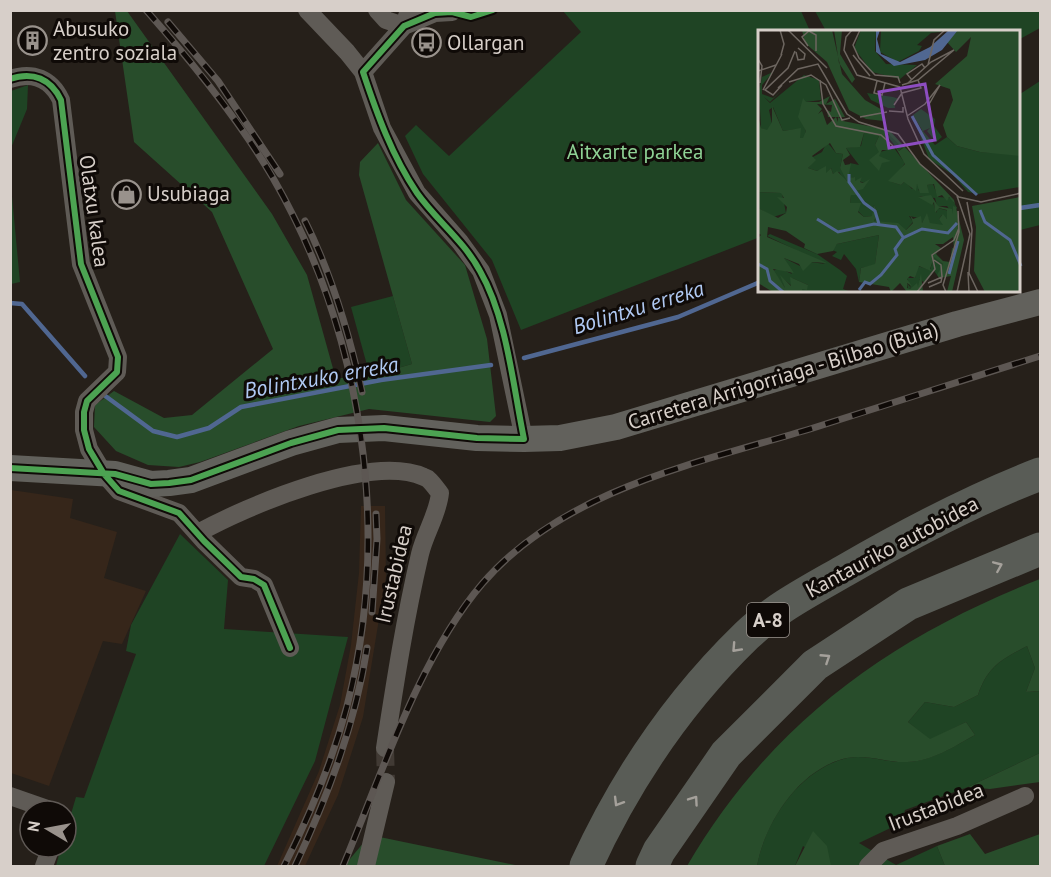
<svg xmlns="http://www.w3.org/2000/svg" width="1051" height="877" font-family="'PT Sans',sans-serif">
  <rect width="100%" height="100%" fill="#26201a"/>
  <path fill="#36261a" d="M11,490l62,9 -3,19 47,14 -13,46 42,13 -24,53 -19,-3 -54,145 -38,-13z
    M361,506h24l1,70 -23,141 -25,78 -33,71h-28l42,-95 21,-66 11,-60 8,-72z"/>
  <path fill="#1f4424" d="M563,11h238l9,20 -50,1v205l-239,93 -29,-70 -69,-86 -18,-38 11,-11 33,31 132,-124z
    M815,11h225v17l-20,11v-7l-194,-1z
    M1040,81v144l-20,5v-136z
    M28,85l-1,24 -16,39v-57z
    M10,175l10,107 -9,2h-1z
    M393,296l19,68 -42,12 -19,-69z
    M180,534l48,46 -4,49 124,8 -33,124 -51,105h-208l5,-19h5v-16l10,-34 8,1 52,-144 -10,-3 5,-26z
    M1027,646l8,22 -9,24 14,-1v62l-72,34 -63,23 -4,13 -42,20 37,22 41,-19 8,20h-114l-28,-20 -8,20h-38c8,-45 43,-97 90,-108 20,-4 39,5 59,4 24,0 49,-16 69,-27l-9,-13 -36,18 -22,-18 17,-20 29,5 24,-12c10,-29 23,-35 49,-49z"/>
  <path fill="#284d2b" d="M115,11h12l145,203 35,61 27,97 -36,9 72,-5 42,-12 -53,-189 1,-13 18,-19 28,57 59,65 22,74 9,77 -6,6 -121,-13 -70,17 -99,36 -21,5 -31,-2 -32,-14 -22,-24 1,-22 19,-14 50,27 28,-3 81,-66 -61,-137 -78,-70z
    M1040,579v112l-14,1 9,-24 -8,-22c-26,14 -39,20 -49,49l-24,12 -29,-5 -17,20 22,17 36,-17 9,13c-20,11 -44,27 -68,27 -20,1 -39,-8 -60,-4 -47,10 -82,64 -90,108h-70c83,-142 202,-228 353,-287z
    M1040,753v29l-50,7 -22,-2z
    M813,831l14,15 4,20h-36z
    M970,834l15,20 55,-20v32h-95l-8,-20z
    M370,835l150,31h-176z"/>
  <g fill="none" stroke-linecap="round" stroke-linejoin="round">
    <path stroke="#506791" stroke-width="4.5" d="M1020,208l20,-3
      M10,303l12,1 63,72
      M524,358l154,-41 82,-35
      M104,395l49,36 24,6 32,-9 32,-21 140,-27 110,-15"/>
    <path stroke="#413a34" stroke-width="18" stroke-dasharray="18 9" stroke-linecap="butt" d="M385,748l1,34"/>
    <path stroke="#5f5b56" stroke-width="18" d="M307,10l40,42 16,20 19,56 35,65 43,49 21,29 17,44 26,124
      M377,10l9,10 18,6
      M404,26l31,-13 17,-1
      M363,72l41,-46 5,-16
      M10,79c23,-8 41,0 51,21l20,164 37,93 -1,15 -30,29 -3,11v18l5,19 15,25 15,17 60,22 25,28 37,36 13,2 10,6 26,63
      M198,533c49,-27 172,-80 226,-56 7,2 11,11 16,16 -2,21 -15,40 -20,61 -15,64 -25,129 -35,194
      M10,796l43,15
      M44,866l7,-19
      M366,866l20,-84
      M868,866l15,-15 74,-25 68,-30"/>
    <path stroke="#62615c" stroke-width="26" d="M10,468l105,6 36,10 18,-1 22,-3 100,-37 47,-13 46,-2 93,10 47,1 36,-1 56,-11 341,-103 83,-22"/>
    <path stroke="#595c56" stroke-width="33" d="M586,866c39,-85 92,-164 160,-230 28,-27 65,-46 98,-65 64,-37 128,-71 196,-97
      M652,866l7,-15 67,-97 89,-89 93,-61 132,-55"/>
    <defs>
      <path id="rail" d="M146,10c46,52 92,108 127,168 90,156 119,353 74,528 -15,56 -37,109 -63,160
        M168,22l50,59 62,93
        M305,221c27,54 44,112 57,171
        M372,612l5,-73 -1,-25
        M295,866c33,-70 60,-141 72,-218
        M343,866c38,-90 76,-208 139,-282 81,-94 215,-121 328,-155 77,-24 153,-49 230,-73"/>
    </defs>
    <use href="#rail" stroke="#5d5753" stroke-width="7"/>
    <use href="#rail" stroke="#0f0a07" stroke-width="4.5" stroke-dasharray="14" stroke-linecap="butt"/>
    <defs>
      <path id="cycleway" d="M10,79c23,-8 41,0 51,21l20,164 37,93 -1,15 -30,29 -3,11v18l5,19 15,25 15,17 60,22 25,28 37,36 13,2 10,6 26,63
        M10,468l105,6 36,10 18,-1 22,-3 100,-37 47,-13 46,-2 93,10 47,1c-11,-53 -17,-121 -44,-168 -16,-30 -44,-51 -63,-78 -25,-37 -40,-79 -54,-121l41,-46 31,-13 17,-1 19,5 22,-7"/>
    </defs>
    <use href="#cycleway" stroke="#0f0a07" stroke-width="10"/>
    <use href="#cycleway" stroke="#4ca352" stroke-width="6"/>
  </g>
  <defs><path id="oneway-chevron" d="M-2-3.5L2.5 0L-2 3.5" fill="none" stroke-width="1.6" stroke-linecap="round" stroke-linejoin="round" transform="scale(1.5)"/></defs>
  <g stroke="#a5a19b">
    <use href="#oneway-chevron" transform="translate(998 566) rotate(-23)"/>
    <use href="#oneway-chevron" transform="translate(736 648) rotate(133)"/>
    <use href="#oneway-chevron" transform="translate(826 658) rotate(-33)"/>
    <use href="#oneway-chevron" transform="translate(694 800) rotate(-55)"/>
    <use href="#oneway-chevron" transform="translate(618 802) rotate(121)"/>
  </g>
  <defs>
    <symbol id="building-ring" viewBox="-11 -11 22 22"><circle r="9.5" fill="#0f0a07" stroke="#99928c" stroke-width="1.5"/><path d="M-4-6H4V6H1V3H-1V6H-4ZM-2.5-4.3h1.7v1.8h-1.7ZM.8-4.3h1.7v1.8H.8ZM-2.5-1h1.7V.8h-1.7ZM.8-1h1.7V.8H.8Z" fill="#99928c"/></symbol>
    <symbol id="bus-ring" viewBox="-11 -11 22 22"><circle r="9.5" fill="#0f0a07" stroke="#99928c" stroke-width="1.5"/><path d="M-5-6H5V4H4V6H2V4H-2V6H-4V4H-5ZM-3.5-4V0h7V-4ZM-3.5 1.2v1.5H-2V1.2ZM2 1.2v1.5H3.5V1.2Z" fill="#99928c"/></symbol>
    <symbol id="shop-ring" viewBox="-11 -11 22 22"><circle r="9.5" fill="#0f0a07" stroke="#99928c" stroke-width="1.5"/><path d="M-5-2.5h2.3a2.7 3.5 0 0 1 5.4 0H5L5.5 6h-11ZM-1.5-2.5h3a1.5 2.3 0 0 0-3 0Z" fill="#99928c"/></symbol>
  </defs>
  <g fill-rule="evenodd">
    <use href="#building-ring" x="16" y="24" width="33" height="33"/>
    <use href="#bus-ring" x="410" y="26" width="33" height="33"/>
    <use href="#shop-ring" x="110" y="178" width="33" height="33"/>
  </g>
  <g text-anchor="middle" stroke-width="6" stroke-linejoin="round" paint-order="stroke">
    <rect fill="#0f0a07" stroke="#9b948f" stroke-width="1.5" x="747" y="603" width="42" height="34" rx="4.5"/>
    <g font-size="20" font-weight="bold" fill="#d7cfc9">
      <text x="768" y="627">A-8</text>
    </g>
    <g font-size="21" fill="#d7cfc9" stroke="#0f0a07" text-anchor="start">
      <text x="53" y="36">Abusuko<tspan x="53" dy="24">zentro soziala</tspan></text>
      <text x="447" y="50">Ollargan</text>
      <text x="147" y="201">Usubiaga</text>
    </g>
    <g font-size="21" fill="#8ed194" stroke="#0f0a07">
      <text x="635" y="159">Aitxarte parkea</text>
    </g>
    <g font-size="21" fill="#d7cfc9" stroke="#0f0a07">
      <text transform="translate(94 211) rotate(82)" y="7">Olatxu kalea</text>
      <text transform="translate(783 376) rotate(-17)" y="7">Carretera Arrigorriaga - Bilbao (Buia)</text>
      <text transform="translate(892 547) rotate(-28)" y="7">Kantauriko autobidea</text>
      <text transform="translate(394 574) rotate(-77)" y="7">Irustabidea</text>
      <text transform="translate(936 807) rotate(-21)" y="7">Irustabidea</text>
    </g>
    <g font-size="22" font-style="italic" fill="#b0c9f3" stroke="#0f0a07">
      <text transform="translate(638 307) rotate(-17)" y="8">Bolintxu erreka</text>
      <text transform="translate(321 377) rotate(-10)" y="8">Bolintxuko erreka</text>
    </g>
  </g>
  <g transform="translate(758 30)">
    <rect width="262" height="262" fill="#26201a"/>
    <path d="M103,0h15l-1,21 11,13 31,1 -17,14 -28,-7 -18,-24zM123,0h60v2l-10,1 -14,12 5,1 -3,5 -21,11 -18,-10zM15,42l-11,13v9l11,4 8,-7 -11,11 -6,-5 6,6 34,-28 15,5 2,20 -15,2 -7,12 7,17 -2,7 -4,1 -2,-10 -15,2 -10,-24 -4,3 3,14 -5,7 -6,-3 -2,-38 3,-13zM109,63l26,4 6,2 -5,3 1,6h-7l-17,-8zM163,79l14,10 -1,7 8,11 -6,5 -9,-11 3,-3 -7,3 12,14 12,-8 10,9 23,6 23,1 17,-33v67l-42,7 -10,-2 -15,-17 -24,-16 -10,-27 3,-2 -9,-15zM106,103l20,1 9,2 10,11 -4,4 -10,-13h-7l4,-4 -7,2 -4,9 5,7 14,-4 11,15 -13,19 9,3 4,-4 7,8 5,-5 4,4 -3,2 10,3 -1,-8 6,-1 5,13 13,1 6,10 -4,7 -6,-9h-10l-2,-8 -16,-2 14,6 3,11 2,-5 11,3 -2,8 -5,-4 -3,4 6,3 -2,4 -13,-2 -3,-9 -5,8 -3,-5 -10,-2 4,6 -7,8 -32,-9 4,-8 -4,-8 -1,11 -9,1 -14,-14 1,-8h9l-5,-2 9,-10 -5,-2 3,-4 -7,6 -1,-6 -9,4 -6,-9 -6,2 -2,-6 -5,6v-6l-9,3 -9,-3 7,-9 -4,-1 11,-6 5,-10 9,11 7,1 -3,14 7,9 3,-14 9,2 -13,-17 15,-2zM0,162l24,1 4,20 -13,4 -15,-9zM12,204l47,20 23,16 7,6 -4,13 8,3h-48l-2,-3 7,-4 -16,-7v8l-10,-8 3,10 -12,-17 6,-3 13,6 -8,-16 18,9 9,-5 14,2 -58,-28zM121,205l-4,30 -14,3 -2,14 -3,-13 -12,-15 -3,6 -9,-4 5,-4 -5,-2 5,-6zM176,226l9,8 -1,8 -5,3 -3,-4 -9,12 -6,-4 3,5 -4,3 -10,2 -1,-6 4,5 -4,-10h8l3,-12 12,4z" fill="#1f4424"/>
    <path d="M44,0h30l10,44 23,26 19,11v10l-18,-2 -17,-9 -22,-48 -22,-19zM76,0h8l-2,24 15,25 -3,4 -13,-20zM200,0h62v126l-40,-4 -23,-6 -10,-9 -4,-12 10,-25 -3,-11 -15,-5 32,-28 4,-19 -15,15 -9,-10zM72,66l-4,8 9,-5 10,18h-17l-1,-7 4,2 1,-7 -15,-1 5,5 -4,5 4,-3 5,14 9,-8 2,5v-5l5,4 46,9 65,70 10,40 -12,52h-5l4,-16 -12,2 -2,-3 6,-11 -9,-7 -4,12 3,3 -14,-6 -4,12 -5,-2 -3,3 5,7 -5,-3v5l3,1 7,-6 1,4 3,-14 2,19h-16l-7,-9 -9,9 -2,-5 -30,-5 2,-14 14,-4 4,-29 -42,9 -4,7 -16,3 -13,-6 1,-4 -19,-13 -18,-4 -1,10 60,26 -15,-1 -9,9 -4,-7 -15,-6 10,15 -21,-4 12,19 -5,-13 11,11 -1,-9 18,8 -1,5 -5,-1 1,3h-30l-15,-9v-45l3,-3 -3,-2v-25l20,10 8,-5 1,-6 -10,-10 7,1 -3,-5 -23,-1v-76l3,12 6,2 5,-8v-16l11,25 18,-3 -1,10h3l3,-7 -8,-14 5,-19 3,4h13zM128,102l17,16 -4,3 -6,-8 12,21 -17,17 13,4 3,-3 12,9 1,-7 3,9h9l-2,-8 7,-1 3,13 5,-2 5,6 2,-4 5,6 3,5 -4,-2v8l-1,-5 -14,-3 -7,-11 -13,2 14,8 2,-3 1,11 4,-5 8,2v9l-4,-5 -4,5 4,6 -13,-2 -3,-10 -5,10 -1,-7 -8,3 -3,-4 3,8 -7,7 -8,-7 -24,-2 4,-8 -4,-8 -2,11 -8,1 -6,-5 3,-9h-11l1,-8h10l-5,-4 7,-2 7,-10 -7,4 -3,-1 2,-5 -7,4v-4l-7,1 3,-14 -6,1 -2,-5 7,-5 -4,-7 14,-1 4,-14 15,3 -4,9 4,7 -10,8 10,11 3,-8 9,-2 -12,-5 3,-6h9zM72,113l6,10 7,1 -3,14 7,13 -10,-10 -4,3 -2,-6 -5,5v-7l-9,5 -9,-3 8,-8 -4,-4zM195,207l1,12 -7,-4 5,3 -2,14 -7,-1 -7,-7 5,-6 -6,-4h8zM262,167v95h-35l-11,-21 2,-44 -4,-21z" fill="#284d2b" fill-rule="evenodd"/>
    <path d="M118,0h4l-3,9 4,15 19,8 30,-15 19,-17h9l-16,20 -17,10 -31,6 -18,-14z" fill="#506791"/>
    <path fill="none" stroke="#506791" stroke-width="3" d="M154,86l21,39 44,40M91,144v8l15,21 11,8 4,13M222,180l5,12 25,18 11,26M59,189l21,13 36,-8 22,3 7,10M0,234l9,5 3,12 13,11M191,244l9,-33M101,260l6,-8 5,2 11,-9 16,-20 -2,-6 8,-11 19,-9 26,4 9,-10"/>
    <path fill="none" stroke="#6d6660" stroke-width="1.5" d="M22,0l4,14 -3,11M30,0l39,38M94,0l-6,7 -2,13 13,25 43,12M102,0l-7,15 6,13 16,17 23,2 2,6M50,16l-6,-9 7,-6 7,4v16M38,22l2,8 6,-1 1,-5 -7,-6M95,25l17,21M0,29l4,7 -2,17M170,35l6,-25 11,-10M0,41l18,-6M62,50l3,24 13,22 45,9 12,11M154,50l-5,-6 15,-10 3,4M119,51l-3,12 8,2 3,-12M31,52l22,-7 15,10 16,35 8,-2M24,55l-9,10 -8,-5 23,-22 7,-17M144,55l16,-5 36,-30 -23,12 -23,21M142,57l8,32 16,35 39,37M20,58l20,-19 20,-5 29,50 12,8 39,12 22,30 39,33 22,5 40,-9M5,60l19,-36M136,75l8,-12 19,-5 -3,-8M131,81l14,1v-5M149,86l18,-12 15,-19 -12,21M102,87l27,-5M209,172l5,28 -3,43 9,19M176,230l7,5 1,12M210,242l1,20M170,253l14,-6 -1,5 -12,5M159,262l18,-23 -3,-14 22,-15 5,-12M188,262l-3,-7 16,-53 -1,-21M199,262l13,-58 -13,-38"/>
    <path fill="#8d4dc1" fill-opacity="0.15" stroke="#8d4dc1" stroke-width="3" d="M167,54l10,56 -46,8 -10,-56z"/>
    <rect width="262" height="262" fill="none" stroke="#d7cfc9" stroke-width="3"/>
  </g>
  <rect width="1051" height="877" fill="none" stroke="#d7cfc9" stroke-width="24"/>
  <g transform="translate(48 829) rotate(280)"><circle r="28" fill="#0f0a07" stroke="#5f5955" stroke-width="1.5"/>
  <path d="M0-4.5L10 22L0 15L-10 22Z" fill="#99928c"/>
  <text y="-9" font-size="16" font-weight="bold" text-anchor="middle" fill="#d7cfc9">N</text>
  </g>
</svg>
